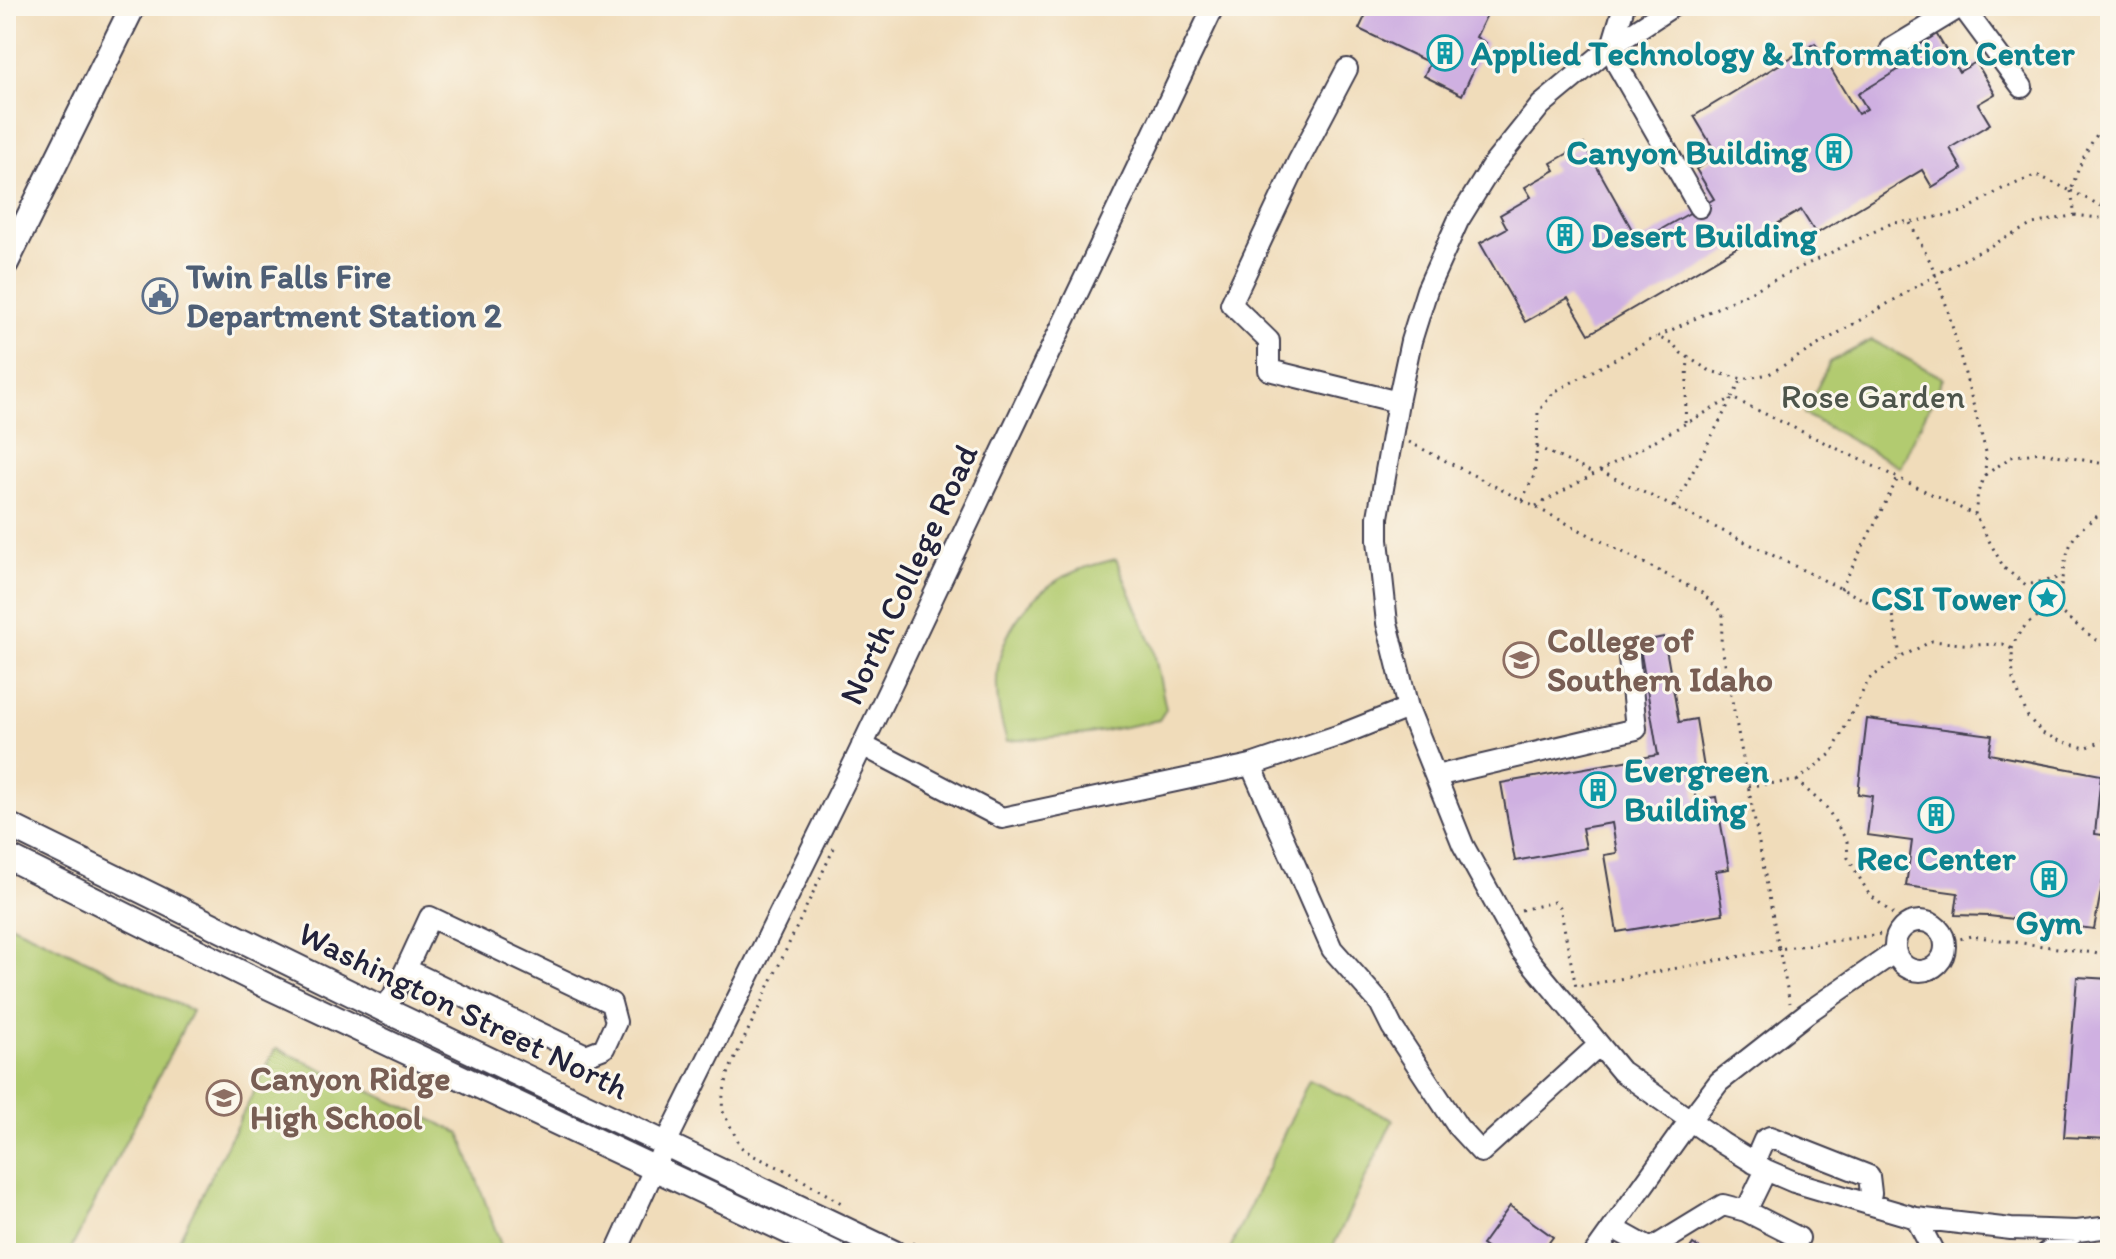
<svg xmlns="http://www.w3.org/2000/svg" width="2116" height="1259" font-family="Itim,sans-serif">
  <rect width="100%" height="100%" fill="#fbf7ec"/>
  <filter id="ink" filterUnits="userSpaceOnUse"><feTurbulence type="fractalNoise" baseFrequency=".0125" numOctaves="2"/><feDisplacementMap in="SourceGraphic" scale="16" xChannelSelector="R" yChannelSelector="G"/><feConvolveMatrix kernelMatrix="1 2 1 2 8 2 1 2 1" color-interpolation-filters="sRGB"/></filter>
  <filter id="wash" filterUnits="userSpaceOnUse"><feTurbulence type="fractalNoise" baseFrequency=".006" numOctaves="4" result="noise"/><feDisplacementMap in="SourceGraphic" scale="32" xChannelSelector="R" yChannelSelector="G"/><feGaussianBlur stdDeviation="1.8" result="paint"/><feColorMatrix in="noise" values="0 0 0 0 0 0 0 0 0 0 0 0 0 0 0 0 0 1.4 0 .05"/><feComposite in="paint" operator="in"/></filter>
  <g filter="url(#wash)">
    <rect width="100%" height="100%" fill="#f0dcba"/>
    <path fill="#b2cb70" stroke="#6a7656" stroke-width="2" d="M1872,340l71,38 -43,89 -96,-53 26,-52z
      M1116,559l37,88 13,62 -7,11 -70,14 -82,7c-7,-21 -11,-41 -10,-62 1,-46 36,-90 77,-107 13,-6 28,-9 42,-13z
      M6,922l186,89 -123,242h-58l-5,-3z
      M276,1048l184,85 42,115 -2,5h-328z
      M1309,1080l84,40 -63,133h-102z"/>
    <g id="blocks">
      <path fill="#cfb0e1" d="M1370,6h121l-15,31 10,6 -24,52 -38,-19 6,-13 -71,-34z
        M1931,25l28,47 17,-10 19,32 -17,10 12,20 -40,24 12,21 -30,18 -10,-17 -106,64 -15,-24 -212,124 -21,-36 -43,24 -45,-79 27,-15 -7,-13 31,-18 -6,-10 30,-17 -4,-7 33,-19 55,98 75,-43 -18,-30 22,-13 -24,-40 121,-73 43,71 9,-5 -9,-15 40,-24 -11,-19z
        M1664,637l15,85 17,-3 9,55 -13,2 4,24 20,-3 13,72 -13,2 7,43 -106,18 -13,-77 13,-2 -5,-30 -30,5 4,20 -71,13 -14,-78 157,-28 -19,-113z
        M1867,719l125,16 -3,19 112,21 -6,59 15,2v6l-16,87 -105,-13 -34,-1 3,-22 -52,-7 6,-45 -45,-6 5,-39 -14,-2z
        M2077,977l33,2v160l-46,-2z
        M1510,1206l43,31 -12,16h-47l-12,-8z
        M1693,1244l13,9h-19z"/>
    </g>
  </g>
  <g filter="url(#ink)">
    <use href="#blocks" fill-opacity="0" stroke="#413e4e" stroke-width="2"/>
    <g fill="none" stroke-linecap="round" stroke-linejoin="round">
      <defs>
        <path id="minor" d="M1624,6l-12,40 6,20 81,141
          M1673,6l-61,40 -71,59 -49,61 -34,55 -31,69 -16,51 -13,61 -20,115v23l9,83 21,85 55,137 58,105 100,121 101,72 44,27 28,12 122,36 95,11 66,2 33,-4
          M1962,6l60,81
          M1891,49l71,-43
          M1347,69l-49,93 -67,142 38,37v29l129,32
          M1408,708l-68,27 -89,30 81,184 48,54 12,24 66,100 23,25 118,-107
          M862,745l140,73 249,-53
          M1436,776l200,-47 -7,-72
          M1895 946a25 25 0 1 1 50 0a25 25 0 1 1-50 0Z
          M383,1009l10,-13 13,-27 180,86 18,-7 12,-26 -5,-19 -181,-86 -24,52
          M1754,1163l10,-23 6,-3 99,39 2,17 -3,11
          M1746,1211l20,-41
          M1916,1218l18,35
          M1613,1228l38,21 72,-44 23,6 53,27
          M616,1253l49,-108 189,-382 360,-757
          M1595,1253l95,-133 29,-38 88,-69 88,-61
          M2046,1253l31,-22"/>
        <path id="major" d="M6,263l127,-257
          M6,824l377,185 511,244
          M6,856l261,130 567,267"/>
      </defs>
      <use href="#minor" stroke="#413e4e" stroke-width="24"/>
      <use href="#major" stroke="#413e4e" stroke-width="28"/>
      <path stroke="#413e4e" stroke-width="3" stroke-dasharray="2 6" stroke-linecap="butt" d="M2071,191l4,24 23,3 12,-1
        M2071,191l39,19
        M2075,215l-42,9 -80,41 -184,109 -27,5 -32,-8 -29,-18 -9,-10 -15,-6 235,-114 24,-2 47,-9 39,-23 35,-14 34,16c8,-27 19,-52 39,-71
        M1910,223l21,40 16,44 39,145 -1,23 -7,17 -3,23 29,53 22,17 36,-8
        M1685,422l3,-65
        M1409,442l293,151 21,21 -2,28 58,307 102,-15 4,3
        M1537,447l58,27
        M1600,471l293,143 7,42
        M1985,475l26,-18 29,-5 70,13
        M1522,500l12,-24 3,-29 1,-35 16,-20 102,-55
        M1536,506l196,-108 10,-19
        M1674,507l58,-109 243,117
        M2110,507c-10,7 -22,15 -31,24 -16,17 -19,58 -19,81l36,28 14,3
        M1841,589l57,-111
        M2012,649c7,-23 24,-36 48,-37
        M1797,781l35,-28 37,-74 32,-22 31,-16 41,4 30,-1 9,5 1,31 15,37 14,16 18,8 25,7 25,-10
        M1748,786l49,-5 29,26 21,34 1,17 21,36 37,31
        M834,848l-105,223 -6,24 -1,15 19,37 11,8 35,16 56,33
        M1521,910l33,-8 6,5 16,80 203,-38 11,54
        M1945,943l26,-7 123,17 16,4
        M912,1243l22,10"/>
      <use href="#minor" stroke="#fff" stroke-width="20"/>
      <use href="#major" stroke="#fff" stroke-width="24"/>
    </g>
  </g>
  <defs>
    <symbol id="building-ring" viewBox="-11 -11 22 22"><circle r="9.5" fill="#fbf7ec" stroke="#0f9aa8" stroke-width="1.5"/><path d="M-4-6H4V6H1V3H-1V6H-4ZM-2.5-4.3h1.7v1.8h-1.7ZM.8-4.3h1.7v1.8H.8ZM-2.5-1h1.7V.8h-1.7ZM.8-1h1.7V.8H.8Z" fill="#0f9aa8"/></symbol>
    <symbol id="civic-ring" viewBox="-11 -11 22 22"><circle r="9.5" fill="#fbf7ec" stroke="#5c6f8a" stroke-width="1.5"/><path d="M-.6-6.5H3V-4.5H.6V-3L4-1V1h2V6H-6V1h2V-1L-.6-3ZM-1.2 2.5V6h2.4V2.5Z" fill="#5c6f8a"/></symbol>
    <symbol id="sight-ring" viewBox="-11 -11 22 22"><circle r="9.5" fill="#fbf7ec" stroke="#0f9aa8" stroke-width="1.5"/><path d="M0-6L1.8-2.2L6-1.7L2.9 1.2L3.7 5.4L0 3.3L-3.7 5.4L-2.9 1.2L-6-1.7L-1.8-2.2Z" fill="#0f9aa8"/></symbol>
    <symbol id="university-ring" viewBox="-11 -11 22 22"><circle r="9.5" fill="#fbf7ec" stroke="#8d6e63" stroke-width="1.5"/><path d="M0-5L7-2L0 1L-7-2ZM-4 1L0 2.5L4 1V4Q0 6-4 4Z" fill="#8d6e63"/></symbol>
    <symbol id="school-ring" viewBox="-11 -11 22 22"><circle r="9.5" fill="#fbf7ec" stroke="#8d6e63" stroke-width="1.5"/><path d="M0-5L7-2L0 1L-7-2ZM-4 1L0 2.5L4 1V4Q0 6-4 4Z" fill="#8d6e63"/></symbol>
  </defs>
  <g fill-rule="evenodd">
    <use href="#building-ring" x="1425" y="33" width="40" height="40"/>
    <use href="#building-ring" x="1814" y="132" width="40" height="40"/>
    <use href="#building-ring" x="1545" y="215" width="40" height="40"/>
    <use href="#civic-ring" x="140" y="276" width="40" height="40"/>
    <use href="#sight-ring" x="2027" y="578" width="40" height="40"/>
    <use href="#university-ring" x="1501" y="640" width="40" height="40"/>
    <use href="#building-ring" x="1578" y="770" width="40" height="40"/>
    <use href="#building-ring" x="1916" y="795" width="40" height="40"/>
    <use href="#building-ring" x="2029" y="859" width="40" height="40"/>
    <use href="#school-ring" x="204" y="1078" width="40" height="40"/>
  </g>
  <g text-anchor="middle" stroke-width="6" stroke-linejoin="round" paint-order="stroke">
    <g font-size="34" font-weight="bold" fill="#0d838f" stroke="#fbf7ec" text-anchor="start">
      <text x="1471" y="65">Applied Technology &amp; Information Center</text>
      <text x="1808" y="164" text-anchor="end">Canyon Building</text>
      <text x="1591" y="247">Desert Building</text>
      <text x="2021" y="610" text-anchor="end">CSI Tower</text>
      <text x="1624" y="782">Evergreen<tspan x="1624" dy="39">Building</tspan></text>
      <text x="1936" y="870" text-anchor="middle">Rec Center</text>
      <text x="2049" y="934" text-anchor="middle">Gym</text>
    </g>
    <g font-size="34" font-weight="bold" fill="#4e5e75" stroke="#fbf7ec" text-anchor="start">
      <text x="186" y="288">Twin Falls Fire<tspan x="186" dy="39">Department Station 2</tspan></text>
    </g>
    <g font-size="34" fill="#4d554b" stroke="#fbf7ec">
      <text x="1873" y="408">Rose Garden</text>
    </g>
    <g font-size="34" fill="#22223b" stroke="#fbf7ec">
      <text transform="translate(908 574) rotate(-65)" y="12">North College Road</text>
      <text transform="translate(464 1010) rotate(26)" y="12">Washington Street North</text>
    </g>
    <g font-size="34" font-weight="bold" fill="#785e54" stroke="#fbf7ec" text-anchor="start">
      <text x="1547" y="652">College of<tspan x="1547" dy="39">Southern Idaho</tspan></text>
      <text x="250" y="1090">Canyon Ridge<tspan x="250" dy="39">High School</tspan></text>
    </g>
  </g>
  <rect width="2116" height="1259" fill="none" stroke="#fbf7ec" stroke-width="32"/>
</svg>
